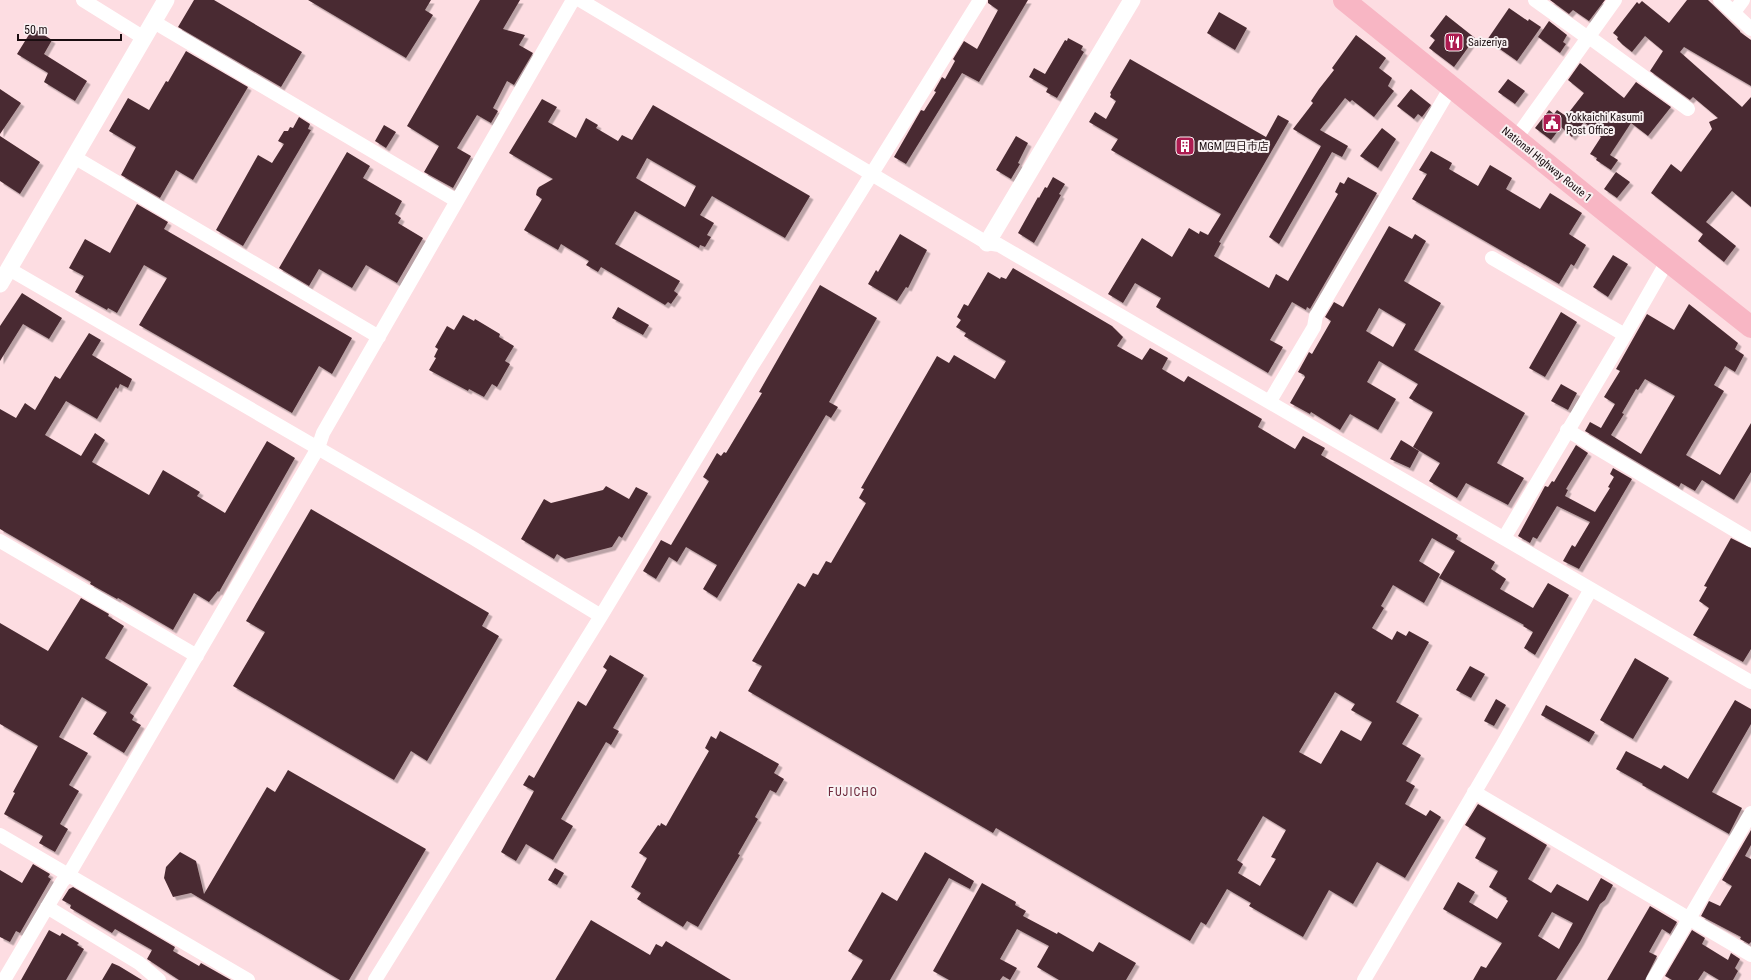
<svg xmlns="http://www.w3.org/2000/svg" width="1751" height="980" font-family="'Roboto Condensed','Noto Sans JP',sans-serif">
  <defs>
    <filter id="shadow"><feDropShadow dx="3.5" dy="3.5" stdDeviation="0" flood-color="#0004"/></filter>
  </defs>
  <rect width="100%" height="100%" fill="#fddde2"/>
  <path fill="#4a2c32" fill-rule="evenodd" filter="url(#shadow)" d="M194,0h20l88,52 -21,35 -103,-60z
    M308,0h123l-6,10 8,5 -27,43z
    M480,0h40l-17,29 22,6 -6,10 14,8 -19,32 -7,-4 -14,27 5,3 -7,12 -14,-8 -20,33 14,8 -18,32 -29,-16 15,-26 -32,-20z
    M988,0h40l-49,82 -17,-9 -56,91 -12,-7 27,-47 3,1 12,-19 -2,-1 8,-14 3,2 10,-18 -2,-2 11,-18 13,8 21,-39 -10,-7z
    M1550,0h55l-16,21 -16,-11 -4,4z
    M1687,0h21l32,31v1l11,8v46l-67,-39 -4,5 62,55 9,-10v110l-19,-16 -26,31 30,24 -12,16 -26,-21 5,-7 -52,-41 20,-29 10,8 31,-43 -3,-7 9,-4 -25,-21 -3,3 -40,-29 13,-20 -18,-15 -13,16 -9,-7 -6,-6 1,-2 -5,-4 24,-31 2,2 3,-3 27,22z
    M1509,8l19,13 1,-2 12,8 -24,34 -30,-21z
    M1219,12l28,16 -12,22 -28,-17z
    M1446,15l29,23 -21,29 -25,-19 6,-8 -5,-4z
    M1549,21l18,14 -4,7 3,2 -6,9 -22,-16z
    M33,28l19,12 -8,14 43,27 -12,20 -31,-19 4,-9 -31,-19z
    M1356,35l30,23 -7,10 13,10 -4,8 6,5 -20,26 -22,-17 -2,2 -5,-4 -25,32 28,16 -6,11 -10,-5 -53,92 -10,-7 52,-91 -28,-17 20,-26 -2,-2 8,-12 15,-19 -2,-2z
    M1068,38l15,8 -2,4 3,2 -27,46 -11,-6 2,-4 -19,-11 5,-9 11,6 20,-34 2,1z
    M186,51l62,36 -55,93 -17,-10 -16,28 -39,-23 15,-28 -27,-16 19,-33 21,12 17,-29 2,1z
    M1130,59l136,78 12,-22 11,6 -70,121 2,1 -7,13 55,32 7,-14 12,7 50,-87 -3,-2 5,-10 4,2 4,-7 29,16 -67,116 -3,-2 -1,3 -14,-8 -22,38 13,7 -15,26 -112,-66 5,-9 -26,-15 -12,20 -15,-9 34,-56 30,19 17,-29 10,6 1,-3 8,4 13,-21 -110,-64 7,-11 -29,-17 6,-10 11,7 10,-18 -6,-4 1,-3 -1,-1z
    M1580,63l44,35 12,-16 35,25 -23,29 -17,-13 -21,32 8,5 -7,10 -15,-10 1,-2 -7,-4 11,-17 -17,-15 -12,15 -11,-10 -10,13 -16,-12 14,-18 5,4 3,-4 9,6 18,-23 -16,-13z
    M1508,79l17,12 -10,13 -17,-12z
    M0,89l21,14 -21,31z
    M1411,89l20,16 -9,12 -4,-3 -4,5 -17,-13z
    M542,99l15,8 -9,15 28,16 10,-20 12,7 -2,3 22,13 4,-6 10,5 21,-35 157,91 -25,42 -73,-42 -12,19 14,8 -7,12 4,2 -6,10 -5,-2 -1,3 -64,-37 -20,33 65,37 -6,10 4,3 -7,10 -3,-2 -3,3 -64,-38 -3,5 -12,-7 3,-4 -28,-17 -3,6 -34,-20 18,-31 -6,-4 1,-5 2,-3 14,-8 -44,-26zM647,158l49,28 -11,21 -49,-29z
    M299,117l11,7 -2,5 3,1 -68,116 -27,-16 42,-75 14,8 12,-19 -6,-3 6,-10h4l2,-4 3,1z
    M384,125l12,7 -10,16 -11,-7z
    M1382,128l14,11 -18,29 -18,-12z
    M0,136l40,26 -20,32 -20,-13z
    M1016,136l12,7 -10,20 2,1 -9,15 -15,-9z
    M1431,151l21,12 -3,6 29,17 12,-21 22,13 -6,11 34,20 10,-16 32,20 -13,21 17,11 -12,21 -3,-2 -12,20 -147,-85 15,-25 -8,-4z
    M347,152l23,14 -7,12 39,23 -7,13 6,4 -3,5 25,15 -26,45 -31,-18 -14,23 -33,-19 -10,17 -30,-18z
    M1616,172l14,10 -13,16 -13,-9z
    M1053,177l12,7 -6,10 2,1 -27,48 -16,-10 20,-36 1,1 6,-11 2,1z
    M137,204l31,18 -4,7 188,109 -20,36 -13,-8 -27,47 -153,-88 28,-47 -23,-13 -27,48 -9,-5 -1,2 -32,-18 9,-16 -15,-8 16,-29 25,14z
    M1389,226l23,13 3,-5 11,7 -22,40 37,22 -27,47 111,63 -28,50 27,15 -16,27 -42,-22 -9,15 -28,-17 11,-18 -27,-16 20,-35 -24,-14 9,-14 -39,-23 -12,21 29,17 -18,31 -28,-16 -10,16 -29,-18 -1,2 -20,-11 15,-26 -1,-2 -6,-3 11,-20 3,2 19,-33 -6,-4 9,-15 9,5zM1379,308l27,16 -13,23 -27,-16z
    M900,234l27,16 -19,38 -2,-1 -9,14 -29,-17 8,-14 2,2z
    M1613,255l15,9 -20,33 -15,-10z
    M1013,268l99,58 11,11 -6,9 25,14 8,-12 18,10 -6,11 22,13 4,-6 74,43 -4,8 37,22 8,-13 22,12 -4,7 137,80 -2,4 39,23 -4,7 15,10 -6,10 33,19 15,-25 21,12 -34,60 -11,-7 9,-16 -10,-6 1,-1 -85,-47 16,-27 -23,-13 -13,23 21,13 -16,29 -31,-18 -12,21 3,2 -12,20 20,12 5,-9 9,5 3,-5 20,11 -33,60 23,13 -17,29 19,11 -15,26 9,5 -10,18 21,12 4,-6 11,7 -36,61 -28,-16 -24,42 -24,-14 -26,47 -54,-31 2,-3 -24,-14 -21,36 -5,-3 -11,19 -194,-113 -3,5 -245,-142 14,-25 -10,-5 46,-78 7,4 8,-14 5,2 8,-14 5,2 35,-60 -7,-5 5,-9 -3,-1 76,-132 12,7 5,-8 41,24 11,-18 -42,-25 2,-3 -10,-6 5,-7 -4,-3 7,-13 4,2 20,-34 12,7 1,-2 5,2zM1335,692l20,12 -4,6 21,12 -11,19 -20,-11 -20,34 -22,-12zM1263,816l23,14 -15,27 5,2 -16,27 -22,-13 5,-9 -6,-4z
    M820,285l57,33 -48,84 9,5 -7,11 -5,-3 -109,183 -14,-9 14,-24 -31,-18 -9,15 -8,-5 -13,22 -13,-8 18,-31 10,5 38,-64 -6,-4 14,-24 4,3 3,-4 2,1 36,-60 -3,-1z
    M22,293l40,25 -13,21 -26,-15 -23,37v-35z
    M1689,304l49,39 -3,6 9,6 -9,17 -10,-6 -11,19 10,6 -38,64 34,20 31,-52v49l-17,28 -32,-20 -7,11 -14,-8 -2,4 -94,-56 5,-9 11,6 14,-24 -11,-7 16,-26 -4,-2 31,-55 27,16zM1645,379l30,17 -34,58 -30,-19 13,-21 -2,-1 14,-24 2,1z
    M618,307l31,18 -6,10 -31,-17z
    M1561,312l16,10 -32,55 -16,-9z
    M463,315l11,6 1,-2 25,15 -1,3 15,9 -9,15 5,3 -13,23 -5,-3 -8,13 -15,-8 -1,2 -39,-21 7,-12 -2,-1 4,-8 -3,-2 12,-21 7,4z
    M89,333l12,7 -9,15 40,24 -4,9 -8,-4 -2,5 -2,-2 -19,32 -31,-18 -21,34 36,21 14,-23 10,7 -13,22 57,33 14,-25 37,22 -3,4 28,17 42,-72 28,17 -76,134 -1,-1 -9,11 -15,-9 -21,37 -55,-32 -1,1 -27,-15 1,-2 -91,-53v-120l16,9 9,-15 10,7 20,-34 5,3z
    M1561,384l16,9 -9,17 -17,-9z
    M1401,440l18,11 -9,17 -20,-9z
    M1576,445l12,8 -22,36 2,1 -3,6 30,16 15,-24 -2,-1 6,-10 -4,-3 3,-6 19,11 -53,90 -16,-8 9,-16 3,2 15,-25 -33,-16 -20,33 -4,-2 -3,6 -12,-7 27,-50 3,1 4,-6 2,1z
    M606,486l23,13 7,-12 12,6 -26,45 -3,-2 -7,11 -47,12 -8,-5 -3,5 -33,-20 23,-40 7,4 52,-13z
    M311,509l178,104 -7,13 17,10 -72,125 -16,-10 -17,29 -161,-94 32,-54 -19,-11z
    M1731,538l20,10v101l-8,13 -50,-27 16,-27 -10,-7 8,-14 -3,-1z
    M81,598l28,16 -1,2 16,10 -19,32 43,26 -18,29 4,3 -2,4 9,5 -17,28 -31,-19 14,-22 -25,-15 -23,40 29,16 -19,32 10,6 -19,33 8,5 -13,23 -16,-9 4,-7 -39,-22 11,-21 -2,-1 25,-46 -38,-22v-101l48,28z
    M610,655l34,20 -31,53 6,3 -8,14 -5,-3 -45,77 12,7 -20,34 -27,-16 -10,17 -15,-9 33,-61 -11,-6 6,-10 5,3 44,-77 8,5 21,-36 -4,-3z
    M1635,658l34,20 -36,61 -33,-19z
    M1470,666l15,8 -14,24 -15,-8z
    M1496,699l10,6 -12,21 -10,-5z
    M1735,700l16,9v15l-39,68 30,16 -13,26 -87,-49 1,-1 -27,-15 10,-18 35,18 3,-4 24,14z
    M1546,705l49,27 -6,10 -48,-27z
    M720,731l59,33 -5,9 10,6 -8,14 -6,-3 -15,27 3,2 -20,35 2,1 -42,72 -11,-6 -4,6 -46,-28 4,-6 -10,-6 16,-29 -8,-5 19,-28 2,1 1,-3 5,3 43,-75 -4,-3 6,-12 5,3z
    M288,770l138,79 -77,131h-9l-149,-87 -18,4 -9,-19 2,-11 14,-15 16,9 8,33 63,-107 8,5z
    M1478,804l69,41 -19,34 23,14 6,-9 31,17 13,-23 12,7 -8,15 -5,4 -20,38 -24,38h-83l8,-14 5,2 16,-25 -59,-34 15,-27 17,10 -6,10 28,17 11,-18 -2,-2 1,-1 -18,-11 9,-16 -23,-13 11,-20 -21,-13zM1552,912l21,11 -14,26 -21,-13z
    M1751,830v15l-6,11 6,3v83l-2,2 -9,-5 1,-2 -40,-21 8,-15 11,5 12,-20 -10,-6z
    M925,852l49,29 -4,8 -21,-11 -59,102h-39l12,-20 -15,-9 34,-59 15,9z
    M33,864l17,10 -2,3 3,2 -31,54 -4,-2 -6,11 -10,-5v-67l22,13z
    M555,868l9,5 -7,12 -9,-5z
    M982,883l34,19 -1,3 11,6 -3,5 34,18 1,-2 35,20 6,-10 37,21 -10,17h-67l-22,-13 12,-21 -32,-17 -17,30 17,9 -7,12 -7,-4 -3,4h-51l-16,-9z
    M73,887l102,60 -2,4 26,15 2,-3 30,17h-52l-32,-21 5,-9 -37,-21 -3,4 -42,-25 1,-3 -9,-5 7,-11z
    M1650,906l27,16 -7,12 -8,-5 -13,23 8,4 -12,24h-38z
    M591,920l59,35 6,-11 6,3 4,-6 65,39h-176z
    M49,930l11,6 2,-3 17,10 -2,2 7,4 -18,31h-45z
    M1692,930l13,8 -3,6 26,16 3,-7 9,6 -5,9 3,3 -5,9h-14l-15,-9 -6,9h-26l-7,-4z
    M112,963l7,3 23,14h-40z"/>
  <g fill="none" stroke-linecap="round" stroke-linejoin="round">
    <path stroke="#fff" stroke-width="14" d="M83,0l61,38
      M580,0l407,243 12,2 752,437
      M1535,0l53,38
      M1720,0l31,29
      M1734,12l9,-12
      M154,22l303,179
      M1589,37l99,72
      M1516,138l99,-138
      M74,157l305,180
      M1492,258l133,77
      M9,269l464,269 128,78
      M1270,401l44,-74 2,-11 135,-229
      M1567,430l184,110
      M1504,538l121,-203 43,-75
      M0,541l197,115
      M1474,792l277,163
      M0,835l248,145
      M47,907l92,56 20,17
      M4,980l58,-98 7,-8 249,-426 5,-15 250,-433
      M375,980l226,-364 151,-250 228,-366
      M1364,980l139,-236 88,-155
      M1653,980l98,-167"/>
    <path stroke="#fff" stroke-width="17" d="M987,243l145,-243
      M0,284l166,-284"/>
    <path stroke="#f8b6c4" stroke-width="22" d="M1344,0l267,216 140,111"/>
  </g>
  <defs>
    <symbol id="restaurant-square" viewBox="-11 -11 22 22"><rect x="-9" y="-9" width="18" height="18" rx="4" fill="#ad1c51" stroke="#f9f1f2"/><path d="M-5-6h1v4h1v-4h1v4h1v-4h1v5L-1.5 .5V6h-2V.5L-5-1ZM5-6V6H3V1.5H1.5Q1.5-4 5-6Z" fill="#fff"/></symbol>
    <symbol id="civic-square" viewBox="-11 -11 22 22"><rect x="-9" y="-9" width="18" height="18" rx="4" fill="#ad1c51" stroke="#f9f1f2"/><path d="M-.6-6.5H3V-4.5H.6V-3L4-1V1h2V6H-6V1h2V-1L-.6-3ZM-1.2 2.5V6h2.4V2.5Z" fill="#fff"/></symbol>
    <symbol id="building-square" viewBox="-11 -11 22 22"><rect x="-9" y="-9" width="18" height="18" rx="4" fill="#ad1c51" stroke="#f9f1f2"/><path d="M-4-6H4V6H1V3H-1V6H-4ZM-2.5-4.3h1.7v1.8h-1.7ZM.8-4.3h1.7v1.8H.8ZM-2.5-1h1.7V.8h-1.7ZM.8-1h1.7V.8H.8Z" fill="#fff"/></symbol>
  </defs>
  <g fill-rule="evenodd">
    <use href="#restaurant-square" x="1443" y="31" width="22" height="22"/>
    <use href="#civic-square" x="1541" y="112" width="22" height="22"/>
    <use href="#building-square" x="1174" y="135" width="22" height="22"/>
  </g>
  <g text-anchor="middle" stroke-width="4" stroke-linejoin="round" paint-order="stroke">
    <g font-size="11" fill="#1a0d10" stroke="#f9f1f2" text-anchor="start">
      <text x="1468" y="46">Saizeriya</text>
      <text x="1566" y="121">Yokkaichi Kasumi<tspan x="1566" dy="13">Post Office</tspan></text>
      <text x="1199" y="150">MGM 四日市店</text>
    </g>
    <g font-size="11" fill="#1a0d10" stroke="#f9f1f2">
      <text transform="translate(1547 164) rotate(39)" y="4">National Highway Route 1</text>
    </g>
    <g font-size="12" letter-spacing="1" fill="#6d283b" stroke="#f9f1f2">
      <text x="853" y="796">FUJICHO</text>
    </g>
  </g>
  <path d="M18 34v6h103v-6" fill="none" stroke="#1a0d10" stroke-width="2"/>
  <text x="24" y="34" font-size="12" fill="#1a0d10" stroke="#f9f1f2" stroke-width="3" paint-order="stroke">50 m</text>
</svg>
